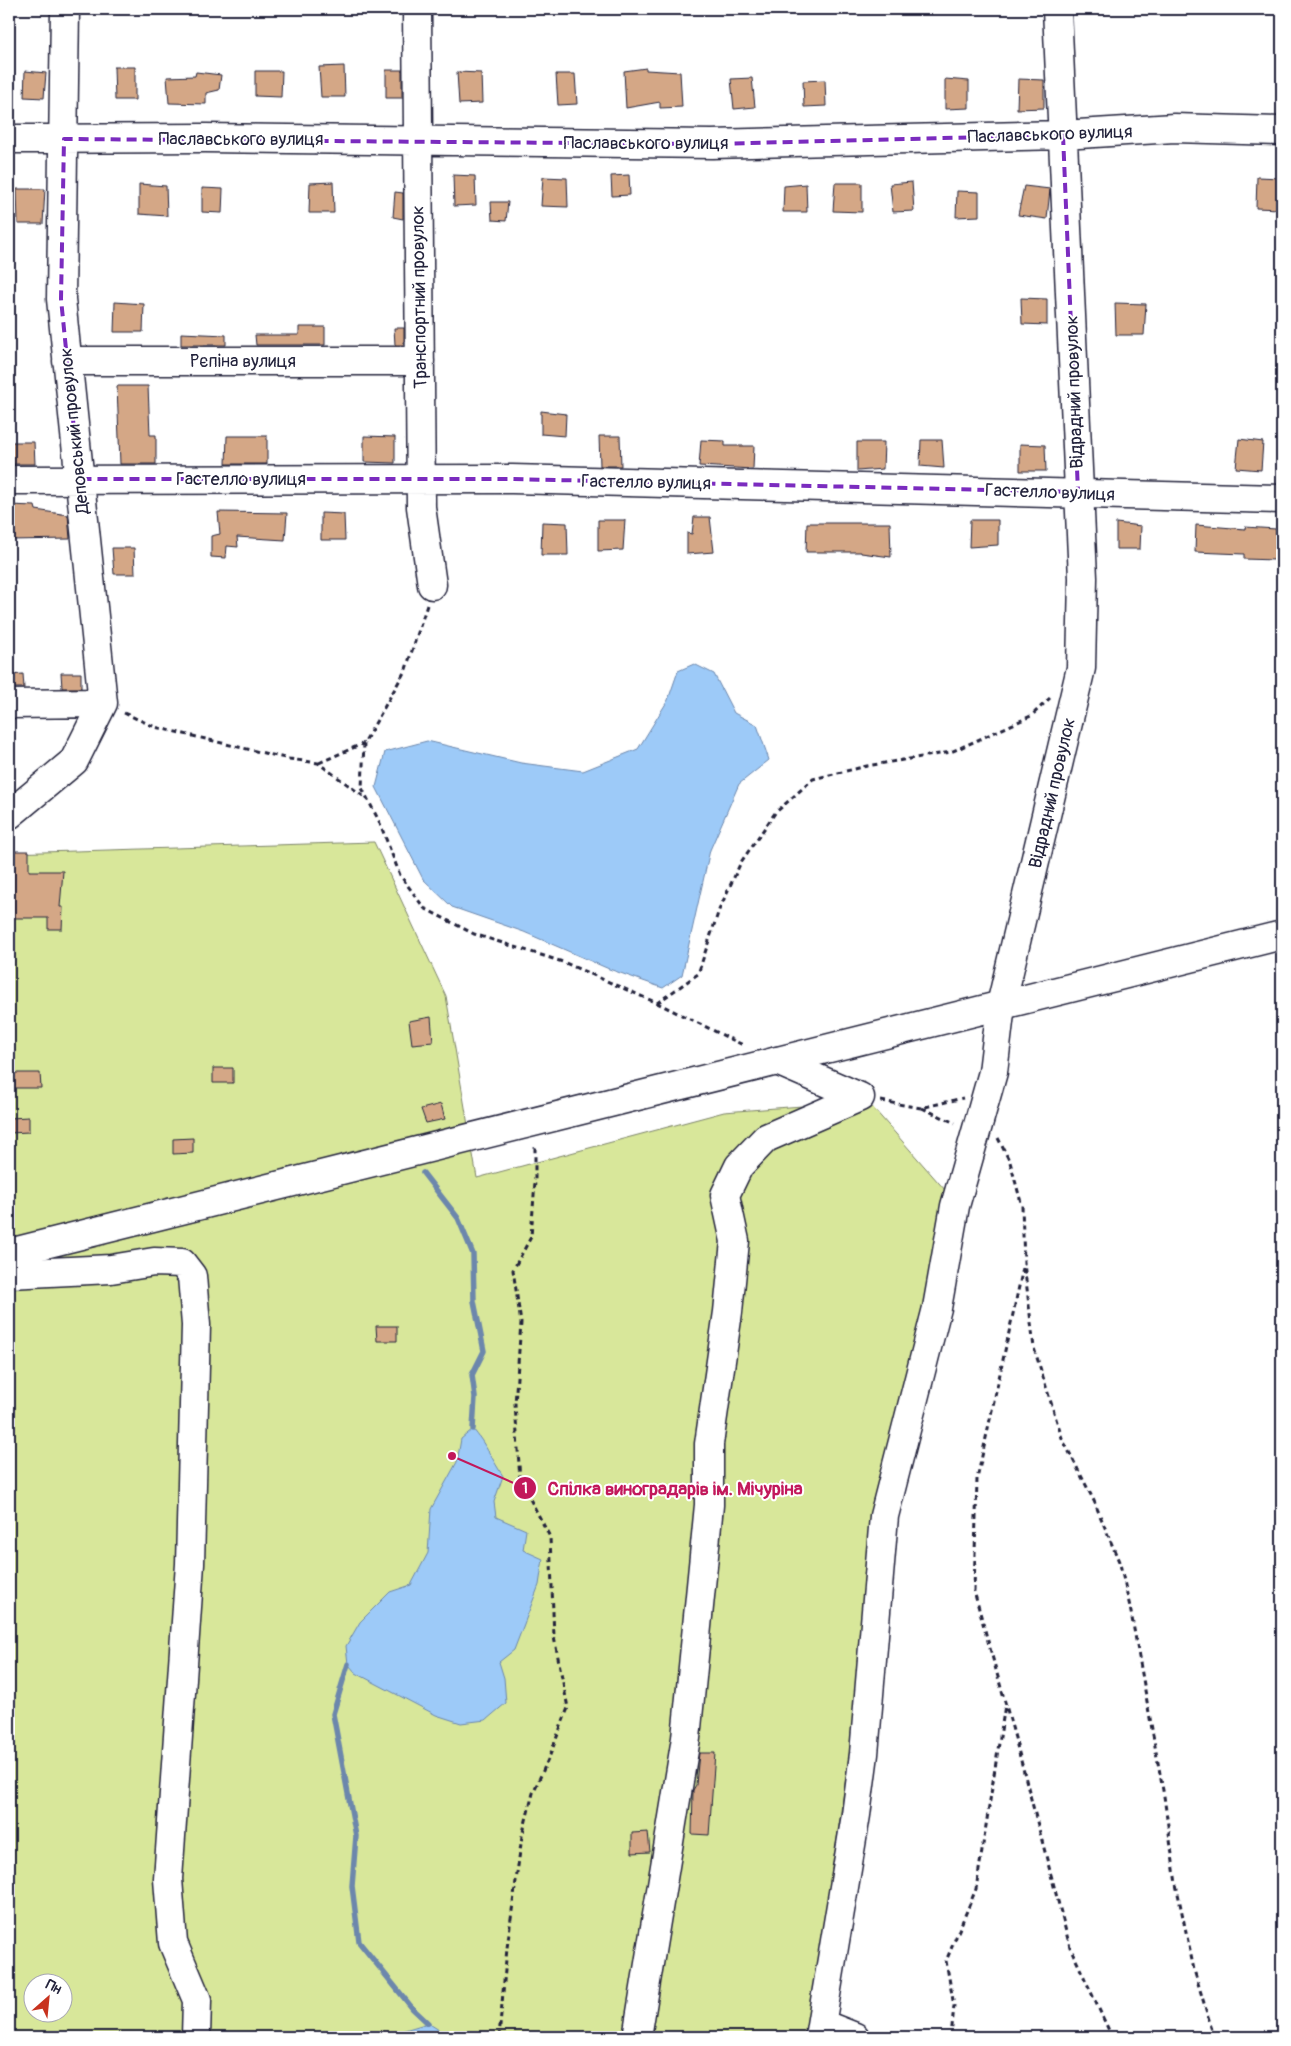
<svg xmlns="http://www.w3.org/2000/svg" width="1291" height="2046" font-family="Pangolin,sans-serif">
  <rect width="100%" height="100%" fill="#fff"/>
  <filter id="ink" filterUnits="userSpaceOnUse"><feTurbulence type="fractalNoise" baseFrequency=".02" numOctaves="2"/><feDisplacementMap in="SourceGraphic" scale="10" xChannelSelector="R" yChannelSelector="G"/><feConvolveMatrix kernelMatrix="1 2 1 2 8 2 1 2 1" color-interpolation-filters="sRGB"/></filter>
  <g filter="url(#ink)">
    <path fill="#d8e79a" stroke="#7d846a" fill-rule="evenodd" d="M374,842l72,154 31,182 247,-66 143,-11 79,90 -62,325 -76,521h-799v-1184zM32,1984h30v30h-30z"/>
    <path fill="#9dcaf8" stroke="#6c87ac" d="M694,664l20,10 20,39 23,12 12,35 -30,24 -29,66 -28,125 -19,13 -54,-19 -85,-37 -72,-25 -29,-28 -47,-92 9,-35 42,-11 94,22 62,8 55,-22 30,-49 10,-29z
      M473,1429c12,14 20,32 30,47l-9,26 2,15 30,13 -3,20 20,9 -4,26 -25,65 -15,12 5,16 2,25 -20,17 -25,3 -25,-8 -80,-42 -8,-9 -2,-18 14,-24 30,-30 21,-7 17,-32 3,-44 26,-47 4,-23z
      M428,2023l19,12v2h-48l-1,-5z"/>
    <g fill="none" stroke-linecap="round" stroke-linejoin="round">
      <path stroke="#6c87ac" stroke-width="5.5" d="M423,1173l35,45 15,36 1,47 10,50 -12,24 3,22 -2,32
        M348,1664l-15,50 23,122 -4,50 7,56 54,67 15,14"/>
    </g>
    <path fill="#d4a786" stroke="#22223b" d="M344,66l1,31h-24l-2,-30z
      M114,67h21v33h-20z
      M646,68v2l34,2 2,35 -22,1v-6l-34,6 -2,-37z
      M386,70h16v28h-16z
      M25,71l21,2 -2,25 -20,-1z
      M255,71h27l-1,26 -26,-1z
      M196,72l25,3 -2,15 -13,3v11l-37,-1 -2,-26 28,-1z
      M457,72l24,1 1,30 -23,1z
      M556,74h19l2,30 -19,1z
      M752,78l3,29 -21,2 -3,-30z
      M945,79l24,2v27l-24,1z
      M1018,79l26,1v28l-27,1z
      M825,80l1,26 -22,1 -1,-26z
      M453,175l22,1 1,29 -22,1z
      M629,175l1,20 -18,1 -1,-20z
      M543,177l24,1 1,29 -27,-1z
      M1257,177l24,1 -2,31 -23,-1z
      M333,182l1,31h-25l1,-30z
      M912,182l2,29 -21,1 -3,-28z
      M835,183h27v29l-29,-1z
      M139,184l27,2 1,30 -28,-2z
      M806,184l1,28h-24l1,-26z
      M1024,186l26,3 -3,30 -29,-4z
      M202,188l21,1 -1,24 -20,-1z
      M17,189h28l-2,35h-25z
      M957,191l22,1v24l-23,1z
      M395,192l8,1v26l-10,-2z
      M491,202h17l-2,19 -14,-1z
      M1021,298l26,1v26l-25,-1z
      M115,302l29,2 -1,28h-29z
      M1115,303l31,1 -2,31h-28z
      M299,327h26v18h-69l-1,-10h44z
      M394,328h10v17h-9z
      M181,333l45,2v10h-45z
      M117,386h31l2,49h6v29h-36z
      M541,411l25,3 -1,22 -24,-2z
      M227,436h40v28h-41z
      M364,436l31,1v26l-31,-1z
      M599,436h21l1,30h-21z
      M1239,439l24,3 -2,28 -25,-2z
      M701,440l24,1v5h29l-1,23 -54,-3z
      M921,440h21l2,28 -24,-2z
      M10,442h24l1,22h-26z
      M857,442h27l-1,27 -26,2z
      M1020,444l25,1 1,26h-26z
      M9,505l26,1 1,4 32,5 2,24 -61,1z
      M218,512l69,1 -2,27 -48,-3 1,10 -11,-1 -1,12 -15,-1v-21l9,-2z
      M321,513l23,1 1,26h-24z
      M694,517h16l4,35 -27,2v-21l5,1z
      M598,520h27l-2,30 -25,1z
      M970,520h28v25l-29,2z
      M542,522l25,1 1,32h-27z
      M807,523h83l1,34 -30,-4v-1h-55z
      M1116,523l25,3 -1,23h-24z
      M1196,525l49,4v-2l31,2 -1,31 -31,-1v-5l-49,-2z
      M112,548h22l1,26h-21z
      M61,673h20v15h-19z
      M23,674l1,14h-15v-13z
      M9,851h20v20h34l-3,36h3l-1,22h-14v-11h-39z
      M431,1017l2,25 -21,2 -3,-23z
      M213,1068h20v15h-20z
      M14,1073h26l1,15h-27z
      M441,1104l4,15 -19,4 -5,-14z
      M29,1117v15l-20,1v-15z
      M193,1138v15l-20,1v-15z
      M376,1326h21v15h-20z
      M699,1753h16l-6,82 -17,-1 1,-44 3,-5z
      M648,1832l2,20 -18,1v-20z"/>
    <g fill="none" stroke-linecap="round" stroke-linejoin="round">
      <defs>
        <path id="minor" d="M417,9l4,498 11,78
          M9,139l196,-1 507,6 351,-9 111,-7 108,3
          M67,361h353
          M9,480l503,-1 770,20
          M9,704l94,-1
          M9,815l65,-54 29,-58 -42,-404 4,-290
          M9,1274l102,-5 43,-7 28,1 10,13 4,49 -6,239 -22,315 5,64 24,57 -1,37
          M822,2024l33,13
          M637,2037l49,-299 23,-233v-61l19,-132 7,-71 -10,-46 14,-29 27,-28 94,-41 -83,-36
          M819,2037l37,-222 8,-61 20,-238 53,-208 18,-102 38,-134 8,-67 80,-337 2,-90 -26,-569"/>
        <path id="major" d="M9,1253l1273,-318"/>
      </defs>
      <use href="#minor" stroke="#22223b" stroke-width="31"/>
      <use href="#major" stroke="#22223b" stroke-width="31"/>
      <path stroke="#22223b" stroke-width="3" stroke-dasharray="5 4" stroke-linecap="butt" d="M427,605l-21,64 -42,74 -2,45 17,33 21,54 24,33 50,26 89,28 94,41 88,43
        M124,713l31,14 134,32 29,4 48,35
        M319,763l45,-20
        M657,1003l41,-29 21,-64 22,-48 34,-49 38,-34 54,-13 84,-14 80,-36 19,-18
        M881,1101l40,7 42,-10
        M922,1108l33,15
        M998,1138l12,24 12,44 2,57 10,85 28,90 32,63 26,63 10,43 34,189 12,88 18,86 19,63 3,4
        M1023,1268l-46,211 -3,112 41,147 55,209 42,90
        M499,2037l8,-89 15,-112 11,-43 17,-38 18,-47 -14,-71 -4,-100 -30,-57 -5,-76 6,-81 -8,-53 18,-33 4,-56v-36
        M951,2037l3,-31 -8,-45 30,-72 29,-184"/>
      <use href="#minor" stroke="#fff" stroke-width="28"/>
      <use href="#major" stroke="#fff" stroke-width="28"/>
    </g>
  </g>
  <path fill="none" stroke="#7b2cbf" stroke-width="4" stroke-dasharray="10 6" stroke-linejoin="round" d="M1063,135l15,357 -566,-13h-433l-18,-180 3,-160 648,5z"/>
  <g text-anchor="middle" stroke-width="4" stroke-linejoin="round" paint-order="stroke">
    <g font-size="18" fill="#22223b" stroke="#fff">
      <text transform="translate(1050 134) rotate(-2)" y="6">Паславського вулиця</text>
      <text x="241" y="145">Паславського вулиця</text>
      <text x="646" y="149">Паславського вулиця</text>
      <text transform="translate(419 297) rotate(-91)" y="6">Транспортний провулок</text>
      <text x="243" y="367">Рєпіна вулиця</text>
      <text transform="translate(1074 392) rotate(-92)" y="6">Відрадний провулок</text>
      <text transform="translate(74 431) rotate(-96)" y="6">Деповський провулок</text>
      <text x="241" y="485">Гастелло вулиця</text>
      <text transform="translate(646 482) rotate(1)" y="6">Гастелло вулиця</text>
      <text transform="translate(1050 492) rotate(2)" y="6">Гастелло вулиця</text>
      <text transform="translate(1052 793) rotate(-77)" y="6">Відрадний провулок</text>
    </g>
  </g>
  <path fill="none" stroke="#c2185b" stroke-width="2" d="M452 1456L525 1488"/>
  <g fill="#c2185b" stroke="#fff" stroke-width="2">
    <circle cx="452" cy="1456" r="5"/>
    <circle cx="525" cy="1488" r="12"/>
  </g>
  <g font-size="15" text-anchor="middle" font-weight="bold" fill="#fff">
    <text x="525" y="1493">1</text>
  </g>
  <g font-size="19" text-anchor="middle" font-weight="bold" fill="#c2185b" stroke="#fff" stroke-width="4" stroke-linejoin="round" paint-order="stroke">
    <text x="675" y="1495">Спілка виноградарів ім. Мічуріна</text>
  </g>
  <rect width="1291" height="2046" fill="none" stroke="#fff" stroke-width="30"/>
  <rect x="15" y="15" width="1261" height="2016" fill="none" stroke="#22223b" stroke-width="2" filter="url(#ink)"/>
  <g transform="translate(48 1998) rotate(27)"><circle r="24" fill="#ffffff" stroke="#a7a7b1"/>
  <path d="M0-4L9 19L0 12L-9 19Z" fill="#c8321e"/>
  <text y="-8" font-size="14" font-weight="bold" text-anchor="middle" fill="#22223b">Пн</text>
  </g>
</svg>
